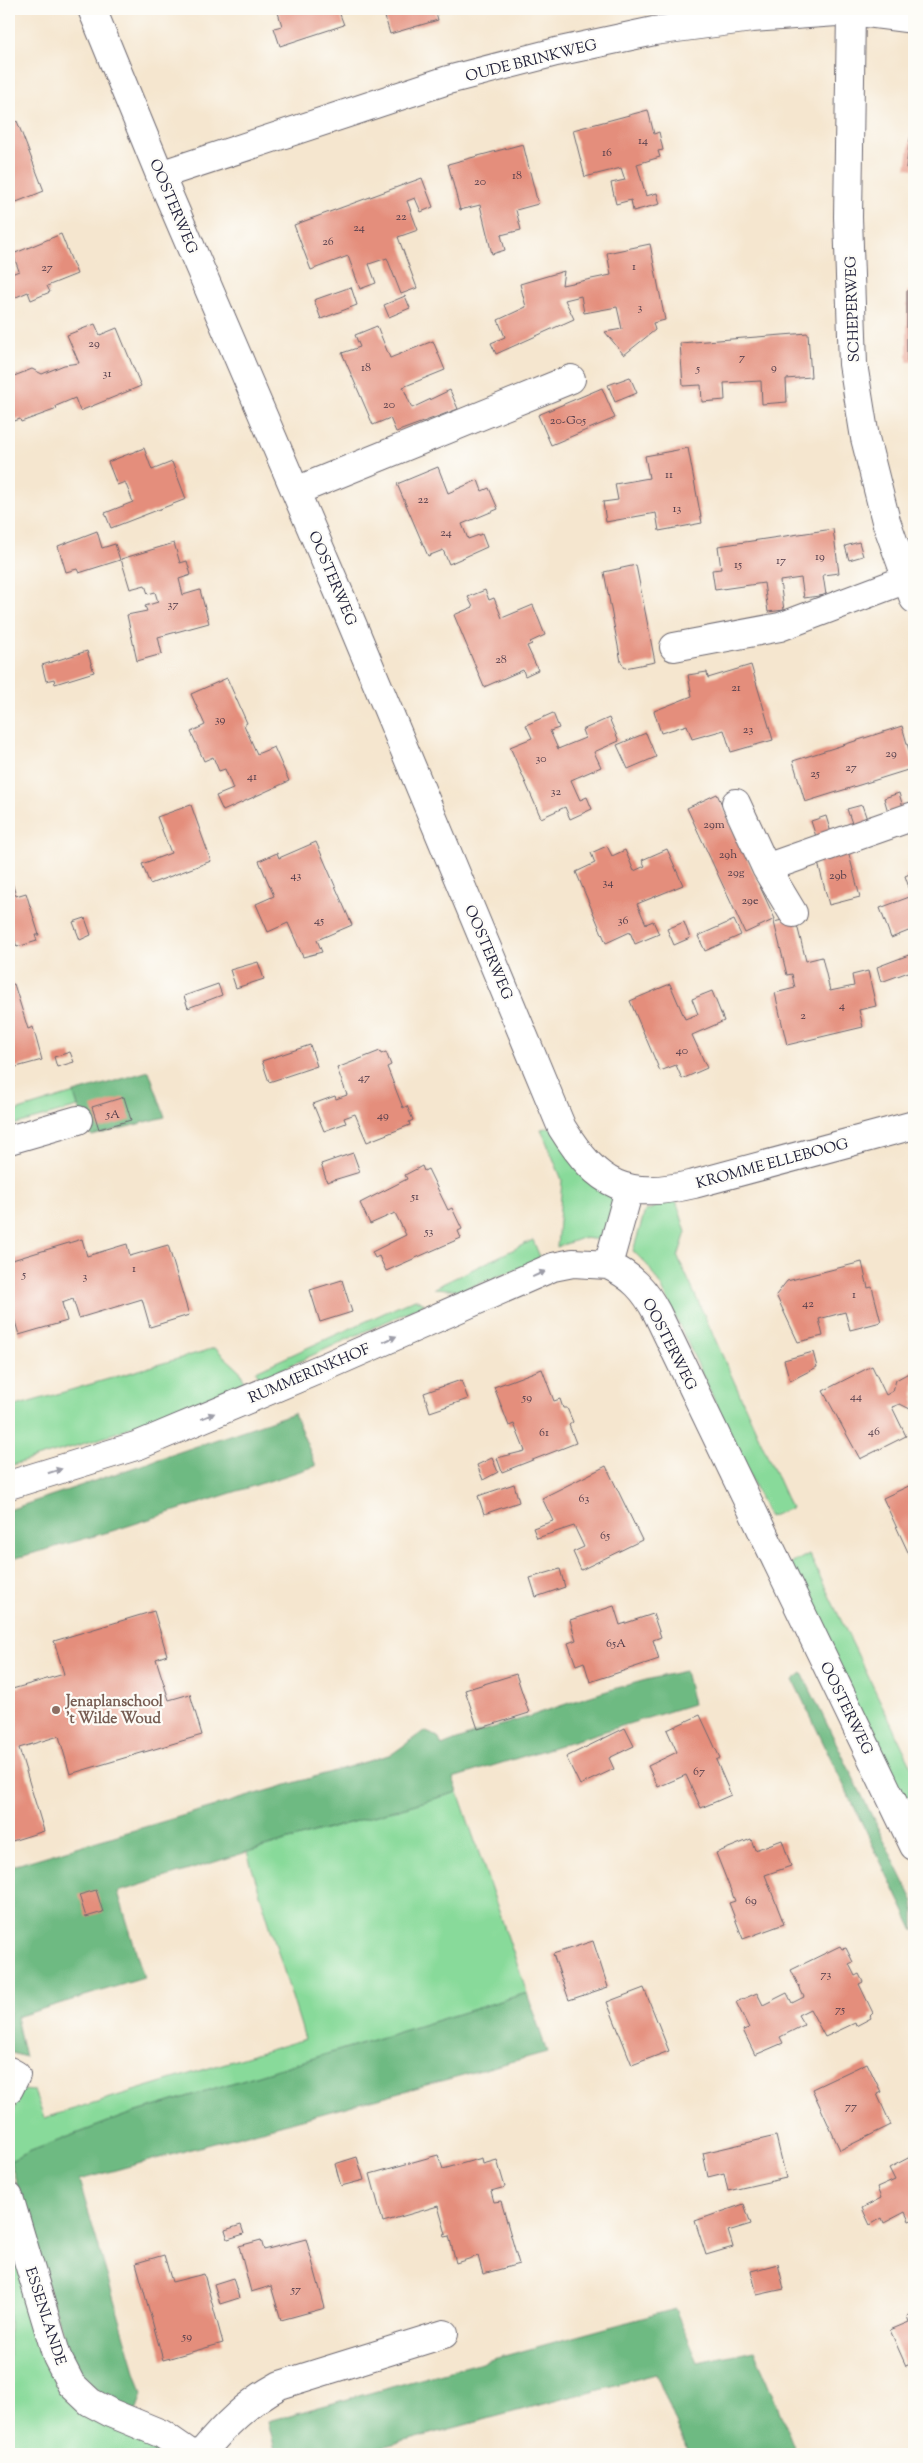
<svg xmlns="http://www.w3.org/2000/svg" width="923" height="2463" font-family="'Sorts Mill Goudy',serif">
  <rect width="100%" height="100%" fill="#fdfcf7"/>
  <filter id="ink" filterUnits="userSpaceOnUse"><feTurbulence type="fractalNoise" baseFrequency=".02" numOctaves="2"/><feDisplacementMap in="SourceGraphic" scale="10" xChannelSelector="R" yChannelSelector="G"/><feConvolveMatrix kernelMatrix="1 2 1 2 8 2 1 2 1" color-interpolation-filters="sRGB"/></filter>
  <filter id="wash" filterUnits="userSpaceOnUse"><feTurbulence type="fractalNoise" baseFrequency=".0096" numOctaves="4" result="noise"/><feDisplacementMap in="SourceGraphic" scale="20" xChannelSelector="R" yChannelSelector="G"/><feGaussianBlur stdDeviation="1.12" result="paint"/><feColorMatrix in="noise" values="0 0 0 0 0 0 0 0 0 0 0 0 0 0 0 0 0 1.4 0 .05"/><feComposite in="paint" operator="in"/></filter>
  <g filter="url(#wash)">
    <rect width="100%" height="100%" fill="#f5e6cf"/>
    <path fill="#88da9a" stroke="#557e6a" d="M74,1093l4,14 -69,19v-13z
      M550,1127l67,65 -14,48 -21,-2 -25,9 5,-67 -21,-51z
      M676,1200l10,32 -8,25 113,251 -22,9 -107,-229 -14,-22 -15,-15 12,-40z
      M533,1240l7,17 -12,8 -66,25 -28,-2z
      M415,1299l10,5 -165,75 -4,-8z
      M215,1348l25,23 5,12 -146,56 -90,27v-58z
      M809,1554l105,217v55l-127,-260z
      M458,1792l69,201 -403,123 -93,35 -21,10 -1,-33 11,-38 14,1 10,27 261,-79 -58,-187z
      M9,2230l38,128 123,94 -9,2h-152z"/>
    <path fill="#6eba82" stroke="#486e5e" d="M149,1071l16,46 -73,19 -7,-7 -11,-36z
      M294,1413l22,53 -204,65 -103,29v-50z
      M685,1671l8,33 -240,74 5,14 -211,60 -129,40 26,86 -128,39 9,40 -16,-5v-185l383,-113 32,-23 14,6 4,9c28,-12 57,-20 86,-29 52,-18 103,-35 157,-46z
      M802,1673l112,229v29l-121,-251z
      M527,1993l20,59 -468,128 63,215 -6,16c-41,-19 -56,-27 -72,-71l-54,-179 21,-10 93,-35z
      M675,2309l23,53 56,-12 43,104h-108l-33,-80 -300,80h-80l-8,-33z"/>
    <g id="blocks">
      <path fill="#e48e7b" d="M277,9h61l6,16 -64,21 -6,-18 8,-2z
        M388,9h47l3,11 -48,14 -7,-24z
        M648,110l6,24 5,-2 4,18 -5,1 2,6 -23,7 9,32 11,-3 3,11 -27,7 -2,-11 -15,4 -5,-21 14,-3 -4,-12 -36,9 -12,-47z
        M913,119h1v50l-8,-1z
        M17,121l27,70 -35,14v-81z
        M523,144l15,60 -22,6 5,20 -20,5 4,15 -13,4 -12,-49 -20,5 -12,-46z
        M422,178l11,29 -12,5 -6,-14 -8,3 11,29 -20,7 19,51 -16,6 -14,-36 -18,6 7,19 -16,6 -12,-33 -37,14 -17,-45z
        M61,234l16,40 -30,12 3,6 -19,8 -3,-8 -19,8v-25l10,-4 -6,-17z
        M650,244l15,76 -12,3 2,7 -31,25 -19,-23 17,-3 -5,-22 -33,6 -3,-17 -16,4 9,19 -78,35 -5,-11 14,-6 -7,-17 28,-13 -6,-23 44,-13 -2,14 49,-10 -4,-22z
        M351,287l6,18 -36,14 -7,-19z
        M907,291h7v71h-7z
        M405,296l5,12 -21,9 -5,-12z
        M95,324l5,11 17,-7 24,58 -61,25 -5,-13 -19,8 1,3 -36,13 -1,-3 -11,4v-45l23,-9 10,5 22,-9 15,-2 -12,-28z
        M377,326l13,32 43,-17 12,29 -42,17 9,21 38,-18 8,19 -62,23 -6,-14 -17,7 -31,-72 18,-6 -5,-12z
        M808,333l3,44 -25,2 1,23 -25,2 -1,-23 -37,2 1,17 -23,2 -1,-17 -18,1 -3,-43z
        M630,377l7,16 -22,9 -7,-17z
        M602,388l13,30 -64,27 -13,-30z
        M144,448l8,22 20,-8 14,37 -75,29 -6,-15 28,-11 -8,-20 -8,3 -9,-23z
        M688,448l14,75 -43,8 -3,-18 -50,9 -3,-20 15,-2 -3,-16 34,-6 -4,-22z
        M438,467l10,26 30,-13 4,11 7,-3 9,21 -36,15 6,15 14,-5 5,13 -38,17 -6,-14 -15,6 -31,-72z
        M833,529l6,44 -16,2 3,20 -22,3 -3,-20 -21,3 4,29 -16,2 -4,-29 -49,7 -3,-20 9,-1 -3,-23z
        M97,531l5,17 13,-4 5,16 -41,13 -2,-4 -11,3 -8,-26z
        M859,542l4,14 -14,4 -4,-14z
        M174,543l6,20 7,-2 4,14 -12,4 4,16 17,-5 9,33 -51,14 4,17 -25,7 -10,-46 20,-4 -2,-5 13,-4 -3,-10 -7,2 -3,-9 -15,4 -9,-30z
        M636,565l19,97 -30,6 -4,-6 -17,-90z
        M485,590l4,10 5,-2 8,20 31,-13 12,30 -15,7 2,2 -5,2 11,24 -13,6 -2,-6 -39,17 -30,-72 19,-8 -5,-10z
        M87,651l7,21 -39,12 -1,-5 -8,2 -4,-16z
        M751,665l22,75 -42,12 -7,-22 -32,9 -5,-14 -26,8 -7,-22 38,-15 -4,-21 19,-3 1,6z
        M227,678l20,45 -3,2 13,29 17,-7 15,34 -66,30 -7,-15 17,-7 -8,-20 -6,2 -6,-14 -9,4 -13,-29 14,-7 -14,-31z
        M553,713l6,15 -9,3 8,18 27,-11 -3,-8 27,-12 10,23 -25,11 7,15 -30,13 9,20 7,-3 5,12 -22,10 -5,-12 -24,11 -31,-71 22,-9 -6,-13z
        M902,726l12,42 -109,34 -12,-41z
        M646,733l10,24 -28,12 -11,-24z
        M899,793l6,21 -15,5 -6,-21z
        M717,794l58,125 -30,14 -58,-125z
        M191,805l20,56 -61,23 -8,-20 29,-11 -14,-36z
        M862,805l7,20 -15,4 -7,-20z
        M826,816l6,20 -15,4 -6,-19z
        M316,842l36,83 -35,15 5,12 -19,5 -15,-34 -20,9 -12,-28 18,-8 -15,-35 18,-8 2,5z
        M607,846l5,10 13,-6 9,21 11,-5 -3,-6 25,-11 16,36 -46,19 9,20 7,-3 6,13 -24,10 -5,-12 -24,11 -30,-71 19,-9 -4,-10z
        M847,847l13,50 -31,8 -13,-50z
        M9,872l7,24 10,-3 13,42h-4l2,6 -20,6 -2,-6 -6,2z
        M914,872v66l-3,-8 -20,8 -11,-30 32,-12 -7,-20z
        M795,917l11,44 16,-4 8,34 24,-5 -2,-11 16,-4 8,35 -17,4 4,17 -76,18 -12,-52 20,-5 -3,-14 -5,1 -13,-53z
        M85,918l6,17 -11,5 -7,-18z
        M734,920l7,15 -36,16 -7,-15z
        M684,922l6,16 -16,7 -7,-16z
        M914,953v17l-33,12 -4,-15z
        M258,962l6,17 -28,9 -6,-18z
        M14,984l14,45 5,-2 9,33 -33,9v-84z
        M218,984l4,11 -34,13 -4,-12z
        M670,984l15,35 13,-5 -6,-15 20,-8 12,30 -32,14 15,33 -25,11 -6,-14 -16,6 -30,-70z
        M310,1045l7,21 -48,16 -7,-21z
        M380,1051l1,3 5,-2 5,13 -4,2 16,41 4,-2 6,14 -4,2 1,3 -43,17 -12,-28 -11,4 2,5 -22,8 -11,-27 22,-8 1,3 11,-4 -10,-27z
        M70,1052l4,10 -17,5 -3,-10z
        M124,1097l7,23 -32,9 -7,-22z
        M353,1153l7,19 -33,10 -6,-18z
        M422,1166l2,5 4,-2 20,41 4,-2 10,21 -4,2 3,7 -75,33 -7,-15 -4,2 -3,-6 34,-17 -11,-22 -25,11 -10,-21 47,-24 -2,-4z
        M82,1239l5,17 40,-12 3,12 38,-11 21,70 -39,12 -8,-28 -63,19 -6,-19 -11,4 5,18 -48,14 -8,-27h-2v-47z
        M862,1262l6,26 4,-1 9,35 -31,8 -5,-18 -11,3 -15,4 4,17 -25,6 -22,-47 11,-14z
        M342,1280l10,32 -32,10 -10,-32z
        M813,1352l4,15 -27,14 -6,-21z
        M872,1366l14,29 7,-4 3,-11 18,-10v37l-4,2 -10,-5 -8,3 14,29 -46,23 -37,-68z
        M542,1369l12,32 6,-2 3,9h4l6,14 -4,3 7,18 -74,29 -5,-14 28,-7 -11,-27 -5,2 -15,-39z
        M461,1380l7,19 -38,13 -6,-19z
        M492,1458l6,14 -15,8 -6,-15z
        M606,1466l36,74 -61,30 -8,-18 11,-5 -10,-21 -37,12 -4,-10 20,-7 -11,-23z
        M914,1479v86l-31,-67 30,-14 -1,-4z
        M514,1484l5,18 -35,12 -6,-18z
        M560,1569l5,18 -29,10 -6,-19z
        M614,1606l6,19 33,-11 8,23 -8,3 6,19 -69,23 -6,-20 -8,3 -8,-22 8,-3 -6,-20z
        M154,1611l13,44 -11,4 13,41 21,-6 12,41 -132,39 -11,-38 -40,12 25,83 -35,11v-152l55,-16 -10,-33z
        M516,1674l13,39 -51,16 -13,-39z
        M700,1715l20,43 -4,2 15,35 -30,13 -15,-33 -28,12 -10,-21 29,-14 -10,-22z
        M625,1728l9,18 -25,12 5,11 -34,16 -14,-28z
        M751,1839l4,11 27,-10 9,26 -26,9 19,49 -41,15 -14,-36 6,-2 -19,-48z
        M96,1890l7,22 -17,5 -7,-22z
        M593,1941l15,46 -39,13 -16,-46z
        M840,1946l2,3 4,-1 7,14 -4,2 6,12 4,-2 4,8 -4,2 14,29 -3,3 1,2 -15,8 -1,-3 -30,14 -15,-28 -12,6 6,10 -24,12 3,6 -28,12 -12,-25 6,-2 -13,-26 21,-9 6,12 24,-12 5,10 12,-6 -13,-27z
        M644,1988l25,63 -37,14 -25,-63z
        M867,2063l14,29 -4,2 14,31 -51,25 -28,-61z
        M776,2136l10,42 -58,13 -4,-18 -16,4 -5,-24z
        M438,2155l5,14 39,-11 1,6 14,-4 8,27 -14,4 3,11 7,-1 18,63 -36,10 -5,-18 -22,7 -7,-27 -5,1 -1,-2 3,-1 -8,-28 -55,16 -13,-48z
        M914,2155v64l-5,2 -4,-9 -21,11 -2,-5 -12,7 -8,-17 19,-10 -4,-10 18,-8 -6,-12z
        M357,2157l7,23 -23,6 -6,-22z
        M744,2204l7,20 -23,7 5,16 -27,8 -11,-34z
        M241,2225l3,9 -16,5 -3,-9z
        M306,2239l19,69 -44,12 -10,-34 -20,6 -12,-46 22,-6 3,10z
        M164,2255l8,27 32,-8 19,69 -60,17 -27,-97z
        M778,2264l6,25 -27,6 -6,-24z
        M233,2278l6,20 -19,6 -6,-20z
        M914,2313v49l-8,4 -16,-36 19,-8 -2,-6z"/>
    </g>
  </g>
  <g filter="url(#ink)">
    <use href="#blocks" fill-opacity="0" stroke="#6c676f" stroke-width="1"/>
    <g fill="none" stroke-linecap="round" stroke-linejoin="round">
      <defs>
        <path id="minor" d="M92,9l68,166 188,439 214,514c37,59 64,72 132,56l220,-59
          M851,11l-3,206 5,147 12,74 21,83 28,78
          M160,175l288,-95 108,-28 98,-21 98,-13 99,-7 63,8
          M296,491l275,-112
          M674,647l106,-20 127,-48
          M736,803l30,65 27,45
          M766,868l148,-52
          M9,1140l69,-20
          M629,1190l-21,75c24,11 37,25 49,48l257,533
          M9,1485l130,-40 188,-79 226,-99 20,-4 35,2
          M9,2071l7,4 -7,14
          M9,2197l48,160 14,27 19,18 21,11 51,21 29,20
          M201,2454c23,-28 47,-52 79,-69l164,-51"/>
      </defs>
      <use href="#minor" stroke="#6c676f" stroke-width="30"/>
      <use href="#minor" stroke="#fff" stroke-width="28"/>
    </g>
    <defs><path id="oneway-solid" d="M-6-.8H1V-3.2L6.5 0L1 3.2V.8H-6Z" transform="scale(1.25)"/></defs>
    <g fill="#9c9ca7">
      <use href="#oneway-solid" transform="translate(539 1274) rotate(-24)"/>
      <use href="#oneway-solid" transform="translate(390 1339) rotate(-24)"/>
      <use href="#oneway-solid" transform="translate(208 1416) rotate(-23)"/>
      <use href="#oneway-solid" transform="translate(55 1471) rotate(-17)"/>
    </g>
  </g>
  <circle fill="#8d6e63" stroke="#fdfcf7" stroke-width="2" cx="56" cy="1710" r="5"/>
  <g text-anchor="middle" stroke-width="4.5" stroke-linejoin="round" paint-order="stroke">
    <g font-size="12" fill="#523d4b">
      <text x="643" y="144">14</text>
      <text x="607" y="156">16</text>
      <text x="517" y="179">18</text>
      <text x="480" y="185">20</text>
      <text x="401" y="220">22</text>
      <text x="359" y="231">24</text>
      <text x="328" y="245">26</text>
      <text x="634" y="270">1</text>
      <text x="47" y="271">27</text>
      <text x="640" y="311">3</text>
      <text x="94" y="347">29</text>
      <text x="742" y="361">7</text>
      <text x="366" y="371">18</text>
      <text x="774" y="371">9</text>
      <text x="698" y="372">5</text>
      <text x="107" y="377">31</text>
      <text x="389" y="408">20</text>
      <text x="568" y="424">20-G05</text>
      <text x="669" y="478">11</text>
      <text x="423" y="503">22</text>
      <text x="677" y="512">13</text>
      <text x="446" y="536">24</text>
      <text x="820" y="560">19</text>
      <text x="781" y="564">17</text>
      <text x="738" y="568">15</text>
      <text x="173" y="608">37</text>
      <text x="501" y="663">28</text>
      <text x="736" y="691">21</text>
      <text x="220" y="723">39</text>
      <text x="748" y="733">23</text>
      <text x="891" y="757">29</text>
      <text x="541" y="762">30</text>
      <text x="851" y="771">27</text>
      <text x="815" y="777">25</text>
      <text x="252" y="780">41</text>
      <text x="556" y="795">32</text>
      <text x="714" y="828">29m</text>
      <text x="728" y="858">29h</text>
      <text x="736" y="876">29g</text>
      <text x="296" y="879">43</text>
      <text x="838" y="879">29b</text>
      <text x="608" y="886">34</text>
      <text x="750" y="904">29e</text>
      <text x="319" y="924">45</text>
      <text x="623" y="924">36</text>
      <text x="842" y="1009">4</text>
      <text x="803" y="1019">2</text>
      <text x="682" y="1054">40</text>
      <text x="364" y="1081">47</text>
      <text x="113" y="1118">5A</text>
      <text x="383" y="1119">49</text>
      <text x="415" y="1200">51</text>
      <text x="429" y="1235">53</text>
      <text x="134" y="1272">1</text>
      <text x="24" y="1278">5</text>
      <text x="85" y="1280">3</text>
      <text x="854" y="1298">1</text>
      <text x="808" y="1307">42</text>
      <text x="856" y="1400">44</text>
      <text x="527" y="1401">59</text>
      <text x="874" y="1435">46</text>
      <text x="544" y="1436">61</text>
      <text x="584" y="1502">63</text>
      <text x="605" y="1539">65</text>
      <text x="616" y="1647">65A</text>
      <text x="699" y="1775">67</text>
      <text x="751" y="1904">69</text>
      <text x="826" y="1978">73</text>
      <text x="840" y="2013">75</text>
      <text x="851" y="2110">77</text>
      <text x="296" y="2293">57</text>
      <text x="187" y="2340">59</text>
    </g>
    <g font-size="15" fill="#22223b" stroke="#fdfcf7">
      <text transform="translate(531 60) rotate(-14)" y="5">OUDE BRINKWEG</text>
      <text transform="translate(174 206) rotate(67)" y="5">OOSTERWEG</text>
      <text transform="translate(852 309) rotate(-92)" y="5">SCHEPERWEG</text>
      <text transform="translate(333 578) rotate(67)" y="5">OOSTERWEG</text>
      <text transform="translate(489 952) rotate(67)" y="5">OOSTERWEG</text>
      <text transform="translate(772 1163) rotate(-15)" y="5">KROMME ELLEBOOG</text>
      <text transform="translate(670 1344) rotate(63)" y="5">OOSTERWEG</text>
      <text transform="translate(309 1373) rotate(-23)" y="5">RUMMERINKHOF</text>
      <text transform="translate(847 1708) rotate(64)" y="5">OOSTERWEG</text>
      <text transform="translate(46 2316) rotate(72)" y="5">ESSENLANDE</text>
    </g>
    <g font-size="15" font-weight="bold" fill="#785e54" stroke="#fdfcf7" text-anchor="start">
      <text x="66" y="1706">Jenaplanschool<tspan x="66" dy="17">'t Wilde Woud</tspan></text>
    </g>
  </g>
  <rect width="923" height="2463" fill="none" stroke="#fdfcf7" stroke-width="30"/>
</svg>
